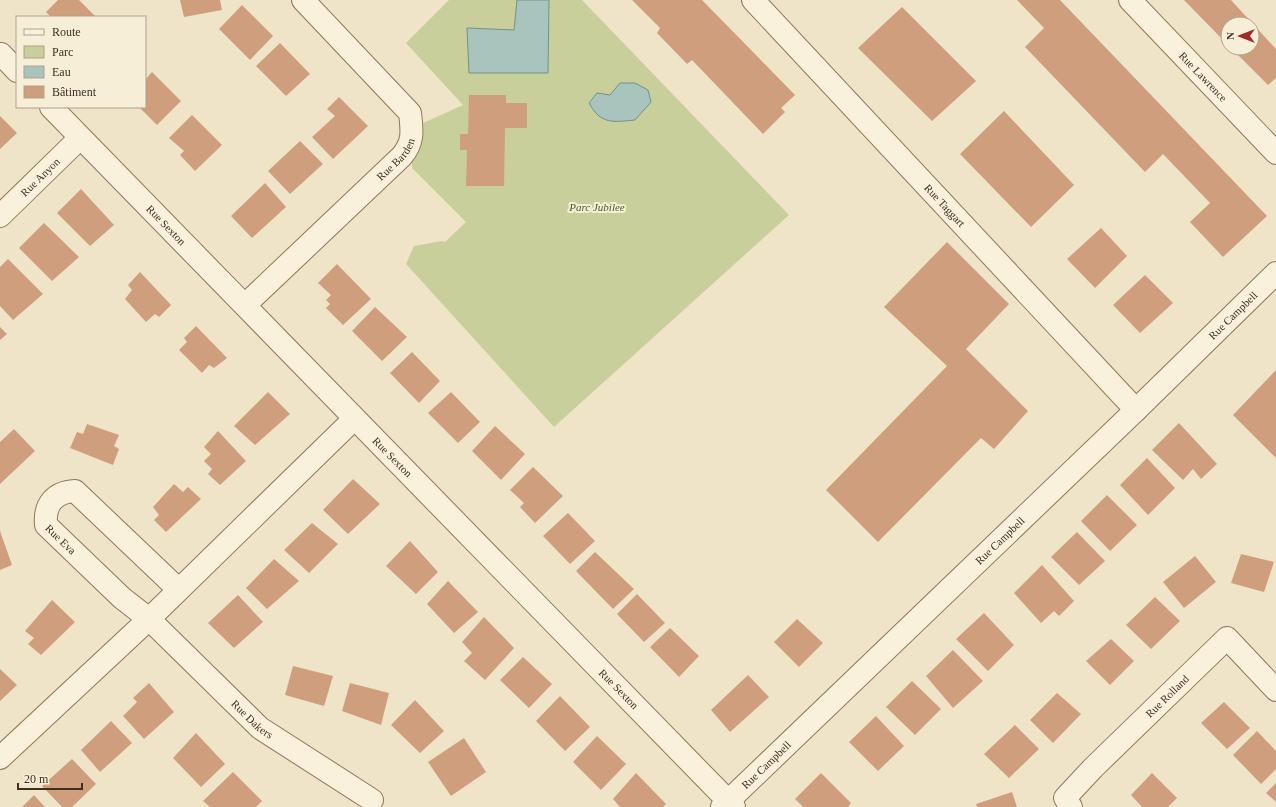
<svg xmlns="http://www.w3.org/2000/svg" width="1276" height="807" font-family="'Times New Roman',serif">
  <rect width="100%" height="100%" fill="#f0e4c8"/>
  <path fill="#c9cf9b" d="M449,0h133l207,215 -235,212 -148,-163 8,-18 28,-5 3,1 21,-20 -54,-54v-40l51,-23 -57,-62z"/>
  <path fill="#a9c4bc" stroke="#6f938a" d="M517,0h32l-1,73h-79l-2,-45 47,2z
    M620,83h15l13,7 3,12 -16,18c-22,2 -34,5 -46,-17l8,-10 13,2z"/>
  <path fill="#cf9f7d" d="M58,0h21l17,17h-45l-5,-5z
    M180,0h40l2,10 -38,7z
    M632,0h70l93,95 -14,13 4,4 -22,22 -71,-74 -5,4 -30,-31 3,-5z
    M1017,0h43l207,216 -44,41 -33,-35 20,-19 -47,-49 -18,18 -120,-125 19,-19z
    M1184,0h47l45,49v29l-8,7 -37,-37h21v-24h-24v21z
    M242,5l31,31 -23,24 -31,-31z
    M902,7l74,74 -44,40 -74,-73z
    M280,43l30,31 -24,22 -30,-30z
    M152,72l29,29 -24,24 -18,-18h6v-27z
    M469,95h37v8h21v25h-22l-1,58h-38l1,-36h-7v-16h8z
    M339,97l29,29 -35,33 -21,-22 23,-21 -8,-7z
    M1004,111l70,74 -43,42 -71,-73z
    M192,115l30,30 -27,26 -15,-16 4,-4 -15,-13z
    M0,116l17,17 -17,16z
    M300,141l23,23 -33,30 -22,-23z
    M265,183l21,24 -34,31 -21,-22z
    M81,189l33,36 -24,21 -33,-33z
    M44,223l35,34 -27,24 -33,-33z
    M1101,228l26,28 -32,32 -28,-29z
    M947,242l62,62 -43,45 62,62 -34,38 -13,-11 -103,104 -52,-52 121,-124 -63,-59z
    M8,259l35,35 -30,26 -13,-14v-39z
    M337,264l34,35 -28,26 -17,-17 4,-4 -4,-4 5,-5 -13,-12z
    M140,272l31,33 -12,12 -4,-3 -9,8 -21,-23 7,-9 -4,-5z
    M1145,275l28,28 -33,30 -27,-28z
    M375,307l32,30 -25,24 -30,-30z
    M196,326l31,32 -13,10 -5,-3 -7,8 -23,-23 8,-8 -3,-4z
    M0,327l7,7 -7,6z
    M412,352l28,29 -21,22 -29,-30z
    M1276,370v88l-43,-43z
    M268,392l22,22 -35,31 -21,-19z
    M451,392l29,30 -22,21 -30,-30z
    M1179,423l38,41 -16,15 -8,-10 -10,11 -31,-30z
    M87,424l32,11 -5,11 5,3 -6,16 -43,-17 7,-16 6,2z
    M495,426l30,28 -24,26 -29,-29z
    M14,429l21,22 -35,33v-42z
    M218,431l28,30 -26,24 -12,-11 4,-5 -8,-8 7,-7 -7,-7z
    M1147,458l28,30 -27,27 -28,-30z
    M533,467l30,29 -28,27 -15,-16 4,-4 -14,-13z
    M353,479l27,25 -32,30 -25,-24z
    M174,484l9,8 5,-5 13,12 -35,33 -12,-12 5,-5 -6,-8z
    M1107,495l30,30 -27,26 -29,-30z
    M568,513l27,28 -25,23 -27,-28z
    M312,523l26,21 -29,29 -25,-23z
    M0,531l12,34 -12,5z
    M1077,532l28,29 -26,24 -28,-28z
    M410,541l28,31 -22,22 -30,-28z
    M595,552l39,37 -21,20 -37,-38z
    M1241,554l33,8 -10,30 -33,-9z
    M1195,556l21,26 -32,26 -21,-26z
    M274,559l25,22 -32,28 -21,-21z
    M1042,565l32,36 -15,15 -5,-5 -13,12 -27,-30z
    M448,581l30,31 -24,21 -27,-29z
    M637,594l28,29 -21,19 -27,-28z
    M238,595l25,27 -29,26 -26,-25z
    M1155,597l25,24 -29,28 -25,-24z
    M52,600l23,22 -34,33 -13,-11 6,-6 -9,-7z
    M984,613l30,32 -26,26 -32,-32z
    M484,617l30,31 -29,32 -21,-19 8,-8 -10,-11z
    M797,619l26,24 -24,24 -25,-25z
    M670,628l29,28 -20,21 -29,-30z
    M1111,639l23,22 -24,24 -24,-24z
    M953,650l30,31 -30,27 -27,-32z
    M523,657l29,27 -23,24 -29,-28z
    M293,666l40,10 -9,30 -39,-11z
    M0,669l17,16 -17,16z
    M748,675l21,22 -39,35 -19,-22z
    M912,681l29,28 -26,26 -29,-28z
    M149,683l25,29 -30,27 -21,-23 14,-14 -4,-4z
    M350,683l39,10 -8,32 -39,-14z
    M1057,693l24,21 -28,29 -23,-23z
    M560,696l30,31 -25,24 -29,-30z
    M415,700l29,31 -24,22 -29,-28z
    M1224,702l26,26 -23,21 -26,-26z
    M876,716l28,30 -26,25 -29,-29z
    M111,721l21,22 -32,29 -19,-22z
    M1015,725l24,24 -30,29 -25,-24z
    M1257,731l19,20v18l-15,15 -28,-29z
    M196,733l29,31 -24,23 -28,-29z
    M597,736l29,28 -25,26 -28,-28z
    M464,738l22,34 -35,24 -23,-34z
    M72,759l24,25 -24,23h-10l-20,-21z
    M233,772l29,29 -6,6h-46l-7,-6z
    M636,773l30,31 -3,3h-43l-7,-8z
    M821,773l30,30 -3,4h-45l-8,-8z
    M1152,773l25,25 -9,9h-26l-11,-12z
    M1276,783v19l-10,-9z
    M1012,792l5,15h-40l-1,-3z
    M34,795l11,12h-23z"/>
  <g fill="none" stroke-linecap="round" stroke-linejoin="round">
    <defs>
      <g id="minor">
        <path id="s1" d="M753,0l383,410"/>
        <path id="s2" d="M1130,0l146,153"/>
        <path d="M1,54l16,17"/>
        <path id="s3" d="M51,107l683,700"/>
        <path id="s4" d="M0,216l80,-78"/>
        <path id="s5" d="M245,305l157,-149c12,-15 10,-25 8,-43l-107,-113"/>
        <path id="s6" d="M178,589l-103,-98c-20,1 -31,13 -29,34l76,73 27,21 111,109 112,72"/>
        <path d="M0,758l149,-139 205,-200"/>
        <path id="s7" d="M722,807l414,-397 140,-137"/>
        <path id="s8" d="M1071,807l-6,-9 28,-30 134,-130 49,52"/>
      </g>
    </defs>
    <use href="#minor" stroke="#8d765c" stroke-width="24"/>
    <use href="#minor" stroke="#faf1dc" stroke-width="22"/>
  </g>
  <g text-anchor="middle" stroke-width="4" stroke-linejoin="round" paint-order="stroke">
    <g font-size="11" fill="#3d2e20" stroke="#f7eed8">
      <text dy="4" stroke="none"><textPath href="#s2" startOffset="106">Rue Lawrence</textPath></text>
      <text dy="4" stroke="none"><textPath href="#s5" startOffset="210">Rue Barden</textPath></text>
      <text dy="4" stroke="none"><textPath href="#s4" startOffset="56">Rue Anyon</textPath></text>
      <text dy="4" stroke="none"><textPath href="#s1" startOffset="281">Rue Taggart</textPath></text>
      <text dy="4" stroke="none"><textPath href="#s3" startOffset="165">Rue Sexton</textPath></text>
      <text dy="4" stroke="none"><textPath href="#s7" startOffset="709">Rue Campbell</textPath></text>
      <text dy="4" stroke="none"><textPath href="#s3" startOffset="489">Rue Sexton</textPath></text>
      <text dy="4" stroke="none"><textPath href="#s6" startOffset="214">Rue Eva</textPath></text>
      <text dy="4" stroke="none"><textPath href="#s7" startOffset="385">Rue Campbell</textPath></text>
      <text dy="4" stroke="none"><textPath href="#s3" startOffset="813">Rue Sexton</textPath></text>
      <text dy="4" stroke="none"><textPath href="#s8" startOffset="155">Rue Rolland</textPath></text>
      <text dy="4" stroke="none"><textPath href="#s6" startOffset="477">Rue Dakers</textPath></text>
      <text dy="4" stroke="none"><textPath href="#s7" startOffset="61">Rue Campbell</textPath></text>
    </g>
    <g font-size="11" font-style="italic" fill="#4d5a26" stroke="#f7eed8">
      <text x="597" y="211">Parc Jubilee</text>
    </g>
  </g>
  <rect x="16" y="16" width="130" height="92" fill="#f7eed8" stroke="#ada18e"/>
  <rect x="24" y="29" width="20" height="6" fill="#faf1dc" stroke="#ada18e"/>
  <text x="52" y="36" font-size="12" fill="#3d2e20">Route</text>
  <rect x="24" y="46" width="20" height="12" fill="#c9cf9b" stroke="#ada18e"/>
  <text x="52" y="56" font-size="12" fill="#3d2e20">Parc</text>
  <rect x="24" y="66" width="20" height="12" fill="#a9c4bc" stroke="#ada18e"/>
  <text x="52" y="76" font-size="12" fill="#3d2e20">Eau</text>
  <rect x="24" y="86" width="20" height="12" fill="#cf9f7d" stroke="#ada18e"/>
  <text x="52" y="96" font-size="12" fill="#3d2e20">Bâtiment</text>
  <g transform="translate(1240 36) rotate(270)"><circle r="19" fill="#f7eed8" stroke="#ada18e"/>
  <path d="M0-3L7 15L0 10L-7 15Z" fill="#9e2a2b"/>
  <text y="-6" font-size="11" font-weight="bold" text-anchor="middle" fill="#3d2e20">N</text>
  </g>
  <path d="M18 783v6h64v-6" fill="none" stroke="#3d2e20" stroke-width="2"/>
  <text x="24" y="783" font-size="12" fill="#3d2e20" stroke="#f7eed8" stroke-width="3" paint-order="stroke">20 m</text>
</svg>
